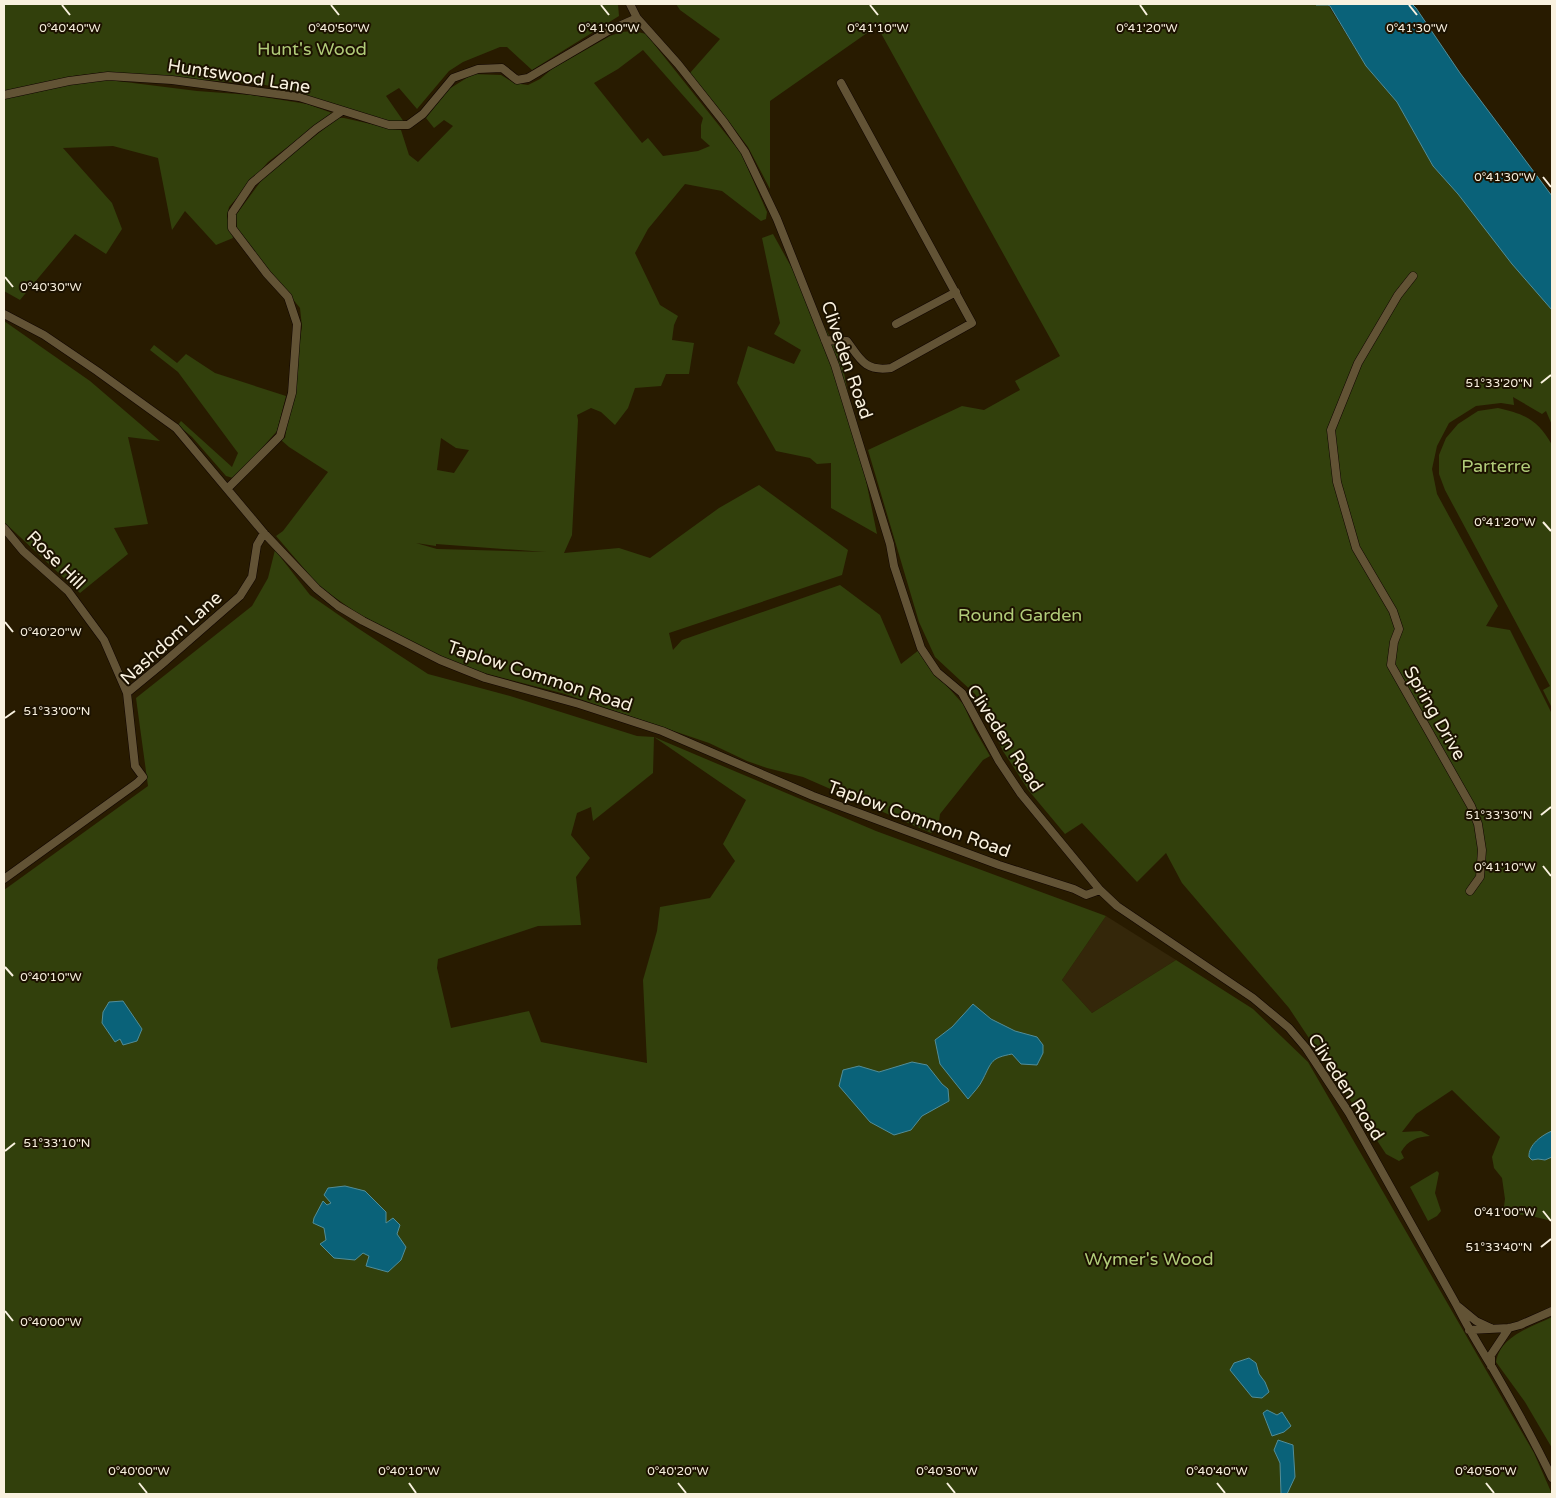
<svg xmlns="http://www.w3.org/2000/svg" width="1556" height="1498" font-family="'Varela Round',sans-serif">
  <rect width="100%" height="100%" fill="#281b00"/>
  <path fill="#34270a" d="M1106,916l70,44 -84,53 -30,-33z"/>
  <path fill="#32400c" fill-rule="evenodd" d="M4,4h614l1,12 -87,54 -25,-23h-7l-37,15 -14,9 -32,38 -18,-21 -13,8 18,26 -5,1 -27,-5 -49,-16 -25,-10 -33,-7 -159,-13 -33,4 -69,16z
    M676,4l652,1 38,61 31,36 36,64 25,28 94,116v115l-6,-14 -4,3 -29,-17 1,8 -13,-2 -25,3 -27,17 -12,23 -5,23 5,25 61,112 -12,20 24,4 42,84v507l-25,-6 -24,-1 2,-15 -3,-21 -8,-10 -2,-11 8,-20 -48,-47 -36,24 -14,18 19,-1 9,5c-13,1 -22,4 -29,16l3,6 -5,3 -13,-7 -97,-146 -107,-125 -16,-30 -29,29 -55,-59 -17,11 -36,-43 -26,-40 -28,-57 -40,-37 -16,-35 -51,-172 94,-44 22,4 36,-20 -5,-9 45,-25 -183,-330 -107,75v88l-22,-42 -31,-41 -27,-33 30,-34 -40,-29z
    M634,31l12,3 95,119 26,59 -1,7 -5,2 -39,-30 -37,-7 -37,45 -13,24 25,52 18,11 -4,9 -2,15 22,3 -5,31h-23l-5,12 -26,2 -7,20 -13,17 -14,-13 -10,-4 -14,7 1,5 -6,115 -8,18 55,-5 31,10 69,-50 40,-23 89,65 -6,25 -173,58 4,17 9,-10 158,-55 40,30 21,49 18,-14 9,15 35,39 12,26 15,26 -7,4 -43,54 -2,15 -7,4 -128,-56 -36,-9 -20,-7 -38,-18 -144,-49 -92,-24 -42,-16 -77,-43 -34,-24 -44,-51 7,-5 45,-59 -39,-25 -9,-8 5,-1 17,-111 -2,-19 -63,-78 -1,-15 30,-41 72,-56h6l49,11 8,1 8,25 9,7 35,-36 -9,-6 -10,8 -8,-10 23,-29 24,-15 28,1 13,8 14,2 12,-6 12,-10 58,-33 11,-4zM643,50l60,68 -2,7v13l9,8 -12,5 -35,5 -15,-18 -6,5 -48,-60 24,-14zM441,438l15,10 13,2 -15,23 -17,-3zM416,543l20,3v-2l110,8 -109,-3z
    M109,80l88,11 54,4 56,9 25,9 -64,49 -39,45 -2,9 6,22 -17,7 -31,-34 -13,19 -14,-72 -45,-12 -50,2 49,55 10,26 -16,25 -31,-20 -55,66 -16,-9v-193l75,-15z
    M773,234l62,112 8,22 34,166 -46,-26v-45l-14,1 -7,-6 -34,-7 -39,-68 11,-37 46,18 7,-14 -27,-16 6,-11 -18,-85z
    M4,321l86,60 70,60 -32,-4 20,87 -34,4 14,26 -48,39 -76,-71z
    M154,345l23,18 9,-9 29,19 71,23 -9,35 -38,43 -6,4 -7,-2 -34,-39 -14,-12 3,-4 51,46 6,-14 -60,-81 -28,-22z
    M1498,408c27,6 40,12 54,37v263l-9,-18 7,-4 -105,-196 -6,-16v-19l7,-17 12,-14 20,-13z
    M275,550l35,45 46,32 72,47 82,22 127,40 17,1 222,94 230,85 -44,64 30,33 84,-53 77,49 55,53 226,391 18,41h-1548v-604l144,-104 -12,-88 116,-92 16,-28zM654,737l92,63 -23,44 12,17 -25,37 -50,9 -3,24 -14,49 4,83 -106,-21 -12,-31 -78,17 -14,-60 1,-9 100,-33 43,-1 -5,-48 14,-19 -19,-23 6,-22 14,-6 2,14 60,-48z
    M1437,1171l2,2 -4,20 6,18 -4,5 -9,5 -18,-34z
    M1552,1317v131l-27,-46 -29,-40c5,-27 34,-34 56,-45z"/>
  <path fill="#0a6279" stroke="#528d98" d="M1316,4h96l4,4 44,65 92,123v114l-40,-46 -54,-70 -25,-28 -36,-64 -31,-36 -36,-60 -2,-1h-12z
    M123,1001l19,28 -5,12 -14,4 -3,-6 -5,3 -13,-19 1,-11 6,-10z
    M973,1004l18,15 24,12 22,6 6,8v8l-6,12 -16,-1 -9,-10c-21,4 -20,7 -29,25 -3,7 -10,14 -15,20l-28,-35 -5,-24 17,-13z
    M912,1062l15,3 15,19 6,5 1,12 -27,15 -11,14 -17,5 -24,-13 -31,-36 4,-16 16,-4 20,6z
    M1552,1131v26l-7,3 -7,-1 -6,1 -3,-3c-1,-12 13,-22 23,-26z
    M345,1186l20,5 21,21v11l7,-5 7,7 -3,9 9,13 -5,13 -13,12 -22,-6 3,-10 -6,-3 -8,7 -21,-2 -14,-14 6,-4 -2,-12 -11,-5 1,-5 9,-17 4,4 4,-2 -7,-8 4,-7z
    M1249,1358l7,5 3,11 6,8 4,10 -7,6 -10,-1 -22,-27 4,-7z
    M1267,1410l10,5 5,-3 9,14 -7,6 -12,4 -9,-23z
    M1278,1440l15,5 2,32 -8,17h-6l-1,-31 -6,-13z"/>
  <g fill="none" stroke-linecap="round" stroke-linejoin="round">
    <defs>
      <path id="minor" d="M630,4l7,14 41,46 46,58 21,30 32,67 58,146 55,179 4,22 27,82 16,24 25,21 37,68 22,33 79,96 17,16 136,92 36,30 17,20 43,65 107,191c11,22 23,42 36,63 21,36 42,73 60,111
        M4,95l65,-14 39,-5 64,4 127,17 90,28h19l15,-11 30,-36 25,-9 24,-1 15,12 11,-2 80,-47 29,-13
        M1413,276l-15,19 -40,68 -27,67 6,52 19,66 37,63 6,18 -5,13 -3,23 80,141 7,18 4,26 -2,27 -10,14
        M4,314l40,21 53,36 79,57 88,105 53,56 21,17 25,15 77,39 45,18 94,26 83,27 151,65 186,69 75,24 12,6 14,-5
        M896,324l60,-32
        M825,340l22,1c13,18 18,31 44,27l81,-45 -131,-240
        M228,488l52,-52 12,-43 5,-69 -9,-27 -21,-23 -35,-46v-15l20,-30 64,-54 26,-18
        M4,528l19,23 45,40 36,49 23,53
        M4,879l133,-96 6,-6 -8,-11 -8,-73 34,-28 79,-69 12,-19 5,-32 7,-12
        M1459,1307l17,14 15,7
        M1469,1330l40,-2 11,-3 32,-14
        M1491,1366v-11l18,-27"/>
    </defs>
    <use href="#minor" stroke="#100500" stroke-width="9"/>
    <use href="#minor" stroke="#625335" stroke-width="8"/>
  </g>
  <path fill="none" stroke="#f9f1df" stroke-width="2" d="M62,5l8,10M331,5l8,10M601,5l8,10M870,5l8,10M1140,5l7,10M1409,5l8,10M1543,177l8,10M5,277l8,10M1541,383l10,-8M1543,522l8,9M5,622l8,10M5,718l10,-7M1541,815l10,-8M1543,866l8,10M5,967l8,9M5,1151l10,-8M1543,1211l8,10M1541,1247l10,-8M5,1311l8,10M139,1483l8,10M409,1483l7,10M678,1483l8,10M947,1483l8,10M1217,1483l8,10M1486,1483l8,10"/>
  <g text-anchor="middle" stroke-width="4" stroke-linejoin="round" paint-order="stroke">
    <g font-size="18" fill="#b1cc79" stroke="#1c1200">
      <text x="312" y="55">Hunt's Wood</text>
      <text x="1496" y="472">Parterre</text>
      <text x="1020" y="621">Round Garden</text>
      <text x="1149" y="1265">Wymer's Wood</text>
    </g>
    <g font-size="18" fill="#f9f1df" stroke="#1c1200">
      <text transform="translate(239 76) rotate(9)" y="6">Huntswood Lane</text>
      <text transform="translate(847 360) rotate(71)" y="6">Cliveden Road</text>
      <text transform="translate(56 560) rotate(45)" y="6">Rose Hill</text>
      <text transform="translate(171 638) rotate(-42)" y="6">Nashdom Lane</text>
      <text transform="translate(540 676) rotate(18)" y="6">Taplow Common Road</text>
      <text transform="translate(1435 713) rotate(60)" y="6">Spring Drive</text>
      <text transform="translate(1005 738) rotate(57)" y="6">Cliveden Road</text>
      <text transform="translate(919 819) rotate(20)" y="6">Taplow Common Road</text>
      <text transform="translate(1346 1087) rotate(57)" y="6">Cliveden Road</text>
    </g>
  </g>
  <g font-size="12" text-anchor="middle" fill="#f9f1df" stroke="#1c1200" stroke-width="4" stroke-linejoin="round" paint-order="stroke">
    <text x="70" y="32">0°40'40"W</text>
    <text x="339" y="32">0°40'50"W</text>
    <text x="609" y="32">0°41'00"W</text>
    <text x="878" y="32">0°41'10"W</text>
    <text x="1147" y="32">0°41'20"W</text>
    <text x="1417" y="32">0°41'30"W</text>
    <text x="1505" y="181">0°41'30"W</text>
    <text x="51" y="291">0°40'30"W</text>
    <text x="1499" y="387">51°33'20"N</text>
    <text x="1505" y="526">0°41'20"W</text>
    <text x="51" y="636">0°40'20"W</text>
    <text x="57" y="715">51°33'00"N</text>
    <text x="1499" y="819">51°33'30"N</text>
    <text x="1505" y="871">0°41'10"W</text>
    <text x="51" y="981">0°40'10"W</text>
    <text x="57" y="1147">51°33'10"N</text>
    <text x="1505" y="1216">0°41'00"W</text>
    <text x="1499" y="1251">51°33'40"N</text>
    <text x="51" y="1326">0°40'00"W</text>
    <text x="139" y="1475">0°40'00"W</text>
    <text x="409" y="1475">0°40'10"W</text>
    <text x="678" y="1475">0°40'20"W</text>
    <text x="947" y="1475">0°40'30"W</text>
    <text x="1217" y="1475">0°40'40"W</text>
    <text x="1486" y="1475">0°40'50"W</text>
  </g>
  <rect width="1556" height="1498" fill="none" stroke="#f9f1df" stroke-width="10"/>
</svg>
